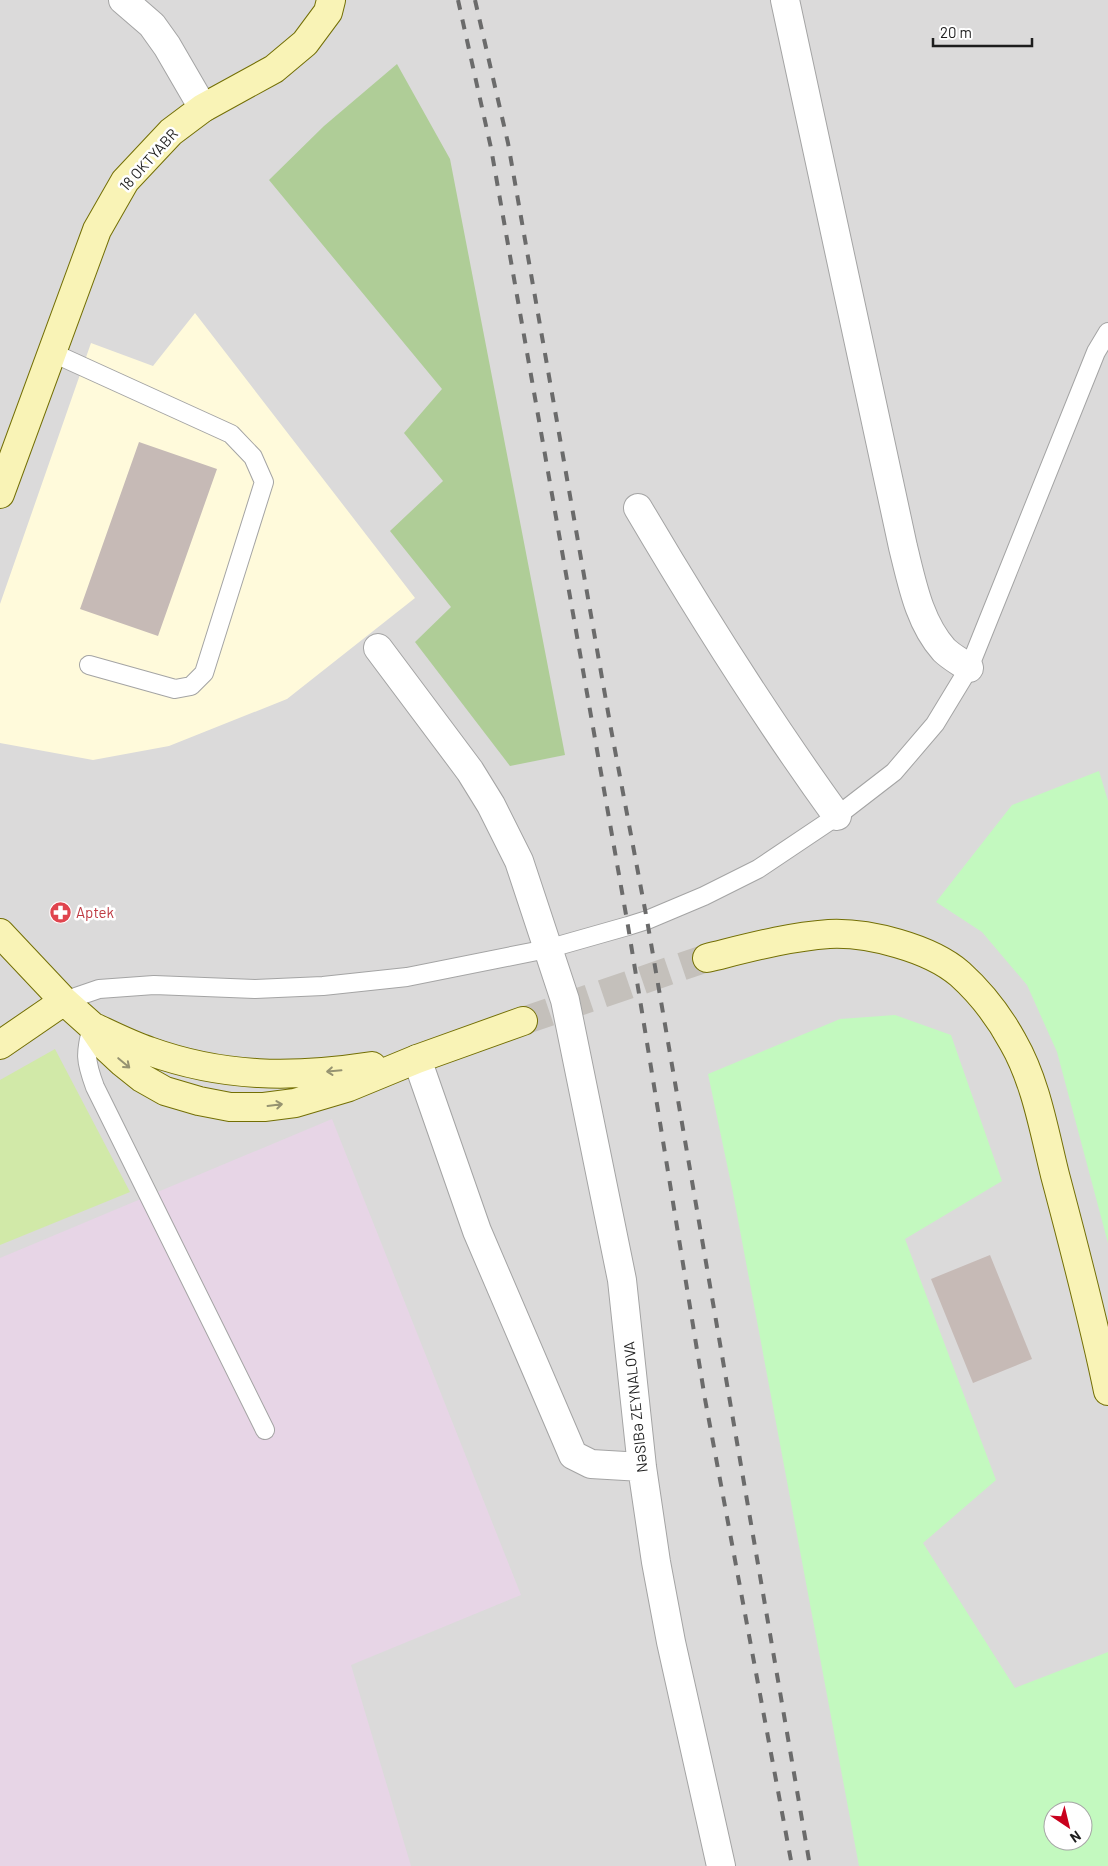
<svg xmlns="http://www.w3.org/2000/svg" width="1108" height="1866" font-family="Barlow,sans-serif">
  <rect width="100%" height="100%" fill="#eee9e3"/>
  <path fill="#dbdada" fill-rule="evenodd" d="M0,0h1108v1866h-1108zM1053,1811h30v30h-30z"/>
  <path fill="#e7d5e6" d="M332,1119l189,476 -170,70 60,201h-411v-608z"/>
  <path fill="#fffadb" d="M195,313l220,285 -128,101 -118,47 -76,14 -93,-17v-139l91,-261 62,23z"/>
  <path fill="#d1e9a8" d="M55,1049l75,143 -130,53v-165z"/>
  <path fill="#afcd97" d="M397,64l53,95 115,596 -55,11 -95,-124 36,-35 -61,-76 53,-50 -39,-48 38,-44 -173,-209 55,-54z"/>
  <path fill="#c3f9bf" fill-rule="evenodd" d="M1099,771l9,30v442l-51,-191 -30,-67 -45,-53 -46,-30 76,-97z
    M895,1015l56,20 51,146 -97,58 91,241 -73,63 92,145 93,-36v214h-249l-126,-673 -25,-119 132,-55zM1053,1811h30v30h-30z"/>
  <path fill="#c6bab6" d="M139,442l78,27 -59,167 -78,-27z
    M990,1255l42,104 -59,24 -42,-104z"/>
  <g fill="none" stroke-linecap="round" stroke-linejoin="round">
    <path stroke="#c4c0bb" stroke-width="28" stroke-dasharray="28 14" stroke-linecap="butt" d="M523,1021l184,-63"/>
    <defs>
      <path id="lane" d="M53,353l178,81 22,23 11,25 -60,191 -13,13 -16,3 -86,-24
        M64,1001l35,-12 55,-4 101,4 68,-3 84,-9 140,-28 81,-23 19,-6 57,-24 54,-27 79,-53 57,-44 41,-48 34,-56 127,-316 12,-20
        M92,1026c-7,28 -7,34 3,61l170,343"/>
      <path id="street" d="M123,0l29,25 15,21 36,62
        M785,0l118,547c9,36 16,75 41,103 7,7 17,12 25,18
        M638,508c63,107 126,207 199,308
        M378,648l92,123 21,34 28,56 46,139 57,280 20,187 14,95 15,80 50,224
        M417,1059l60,172 96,224 18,9 51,3"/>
      <path id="secondary" d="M0,494l97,-264 28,-49 46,-49 32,-24 71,-39 31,-26 23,-31 3,-12
        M0,933l64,68 28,25 15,22 15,14 20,16 23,13 34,10 31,6h34l31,-4 54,-16 68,-28 106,-38
        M707,958c41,-10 80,-21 122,-24 39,-2 101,14 131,40 21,19 40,44 53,68 23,40 31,89 42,133 19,72 38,143 53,216
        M96,1028c17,8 35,17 53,23 75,27 144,27 223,15
        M0,1045l64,-44"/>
    </defs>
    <use href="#lane" stroke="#a4a4a4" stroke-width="20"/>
    <use href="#street" stroke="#a4a4a4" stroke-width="30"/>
    <use href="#secondary" stroke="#736f05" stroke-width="30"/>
    <use href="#lane" stroke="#fff" stroke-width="18"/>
    <use href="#street" stroke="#fff" stroke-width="28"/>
    <use href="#secondary" stroke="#f9f3b6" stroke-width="28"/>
    <path stroke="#6b6b6b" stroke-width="4" stroke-dasharray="10 10" stroke-linecap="butt" d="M458,0l33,148 137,778 77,473 87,467
      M475,0l33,143 103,586 36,191 163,946"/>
  </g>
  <defs><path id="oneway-shaft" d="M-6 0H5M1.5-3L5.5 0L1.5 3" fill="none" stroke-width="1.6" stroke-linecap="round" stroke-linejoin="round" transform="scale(1.25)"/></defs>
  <g stroke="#969371">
    <use href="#oneway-shaft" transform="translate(124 1063) rotate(40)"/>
    <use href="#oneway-shaft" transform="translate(334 1071) rotate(175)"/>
    <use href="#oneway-shaft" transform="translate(275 1105) rotate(-7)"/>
  </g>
  <defs>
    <symbol id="pharmacy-disc" viewBox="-11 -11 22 22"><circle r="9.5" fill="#e0444e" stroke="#fff"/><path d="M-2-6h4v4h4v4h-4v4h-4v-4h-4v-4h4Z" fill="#fff"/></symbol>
  </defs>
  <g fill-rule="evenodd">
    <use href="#pharmacy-disc" x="48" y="900" width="25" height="25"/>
  </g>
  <g text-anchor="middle" stroke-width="5" stroke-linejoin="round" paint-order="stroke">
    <g font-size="15" fill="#1d1d1d" stroke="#fff">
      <text transform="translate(149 160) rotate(-48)" y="5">18 OKTYABR</text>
      <text transform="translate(636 1407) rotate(-96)" y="5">NƏSIBƏ ZEYNALOVA</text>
    </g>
    <g font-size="15" fill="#be3a42" stroke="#fff" text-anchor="start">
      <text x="76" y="918">Aptek</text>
    </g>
  </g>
  <g transform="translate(1068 1826) rotate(145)"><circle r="24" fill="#ffffff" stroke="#a5a5a5"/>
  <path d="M0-4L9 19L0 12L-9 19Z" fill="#c9011d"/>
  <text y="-8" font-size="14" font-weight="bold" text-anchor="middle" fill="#1d1d1d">N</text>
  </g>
  <path d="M933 38v8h99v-8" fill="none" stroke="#1d1d1d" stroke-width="2.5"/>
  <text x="940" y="38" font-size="15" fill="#1d1d1d" stroke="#ffffff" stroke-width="4" paint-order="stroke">20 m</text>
</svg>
